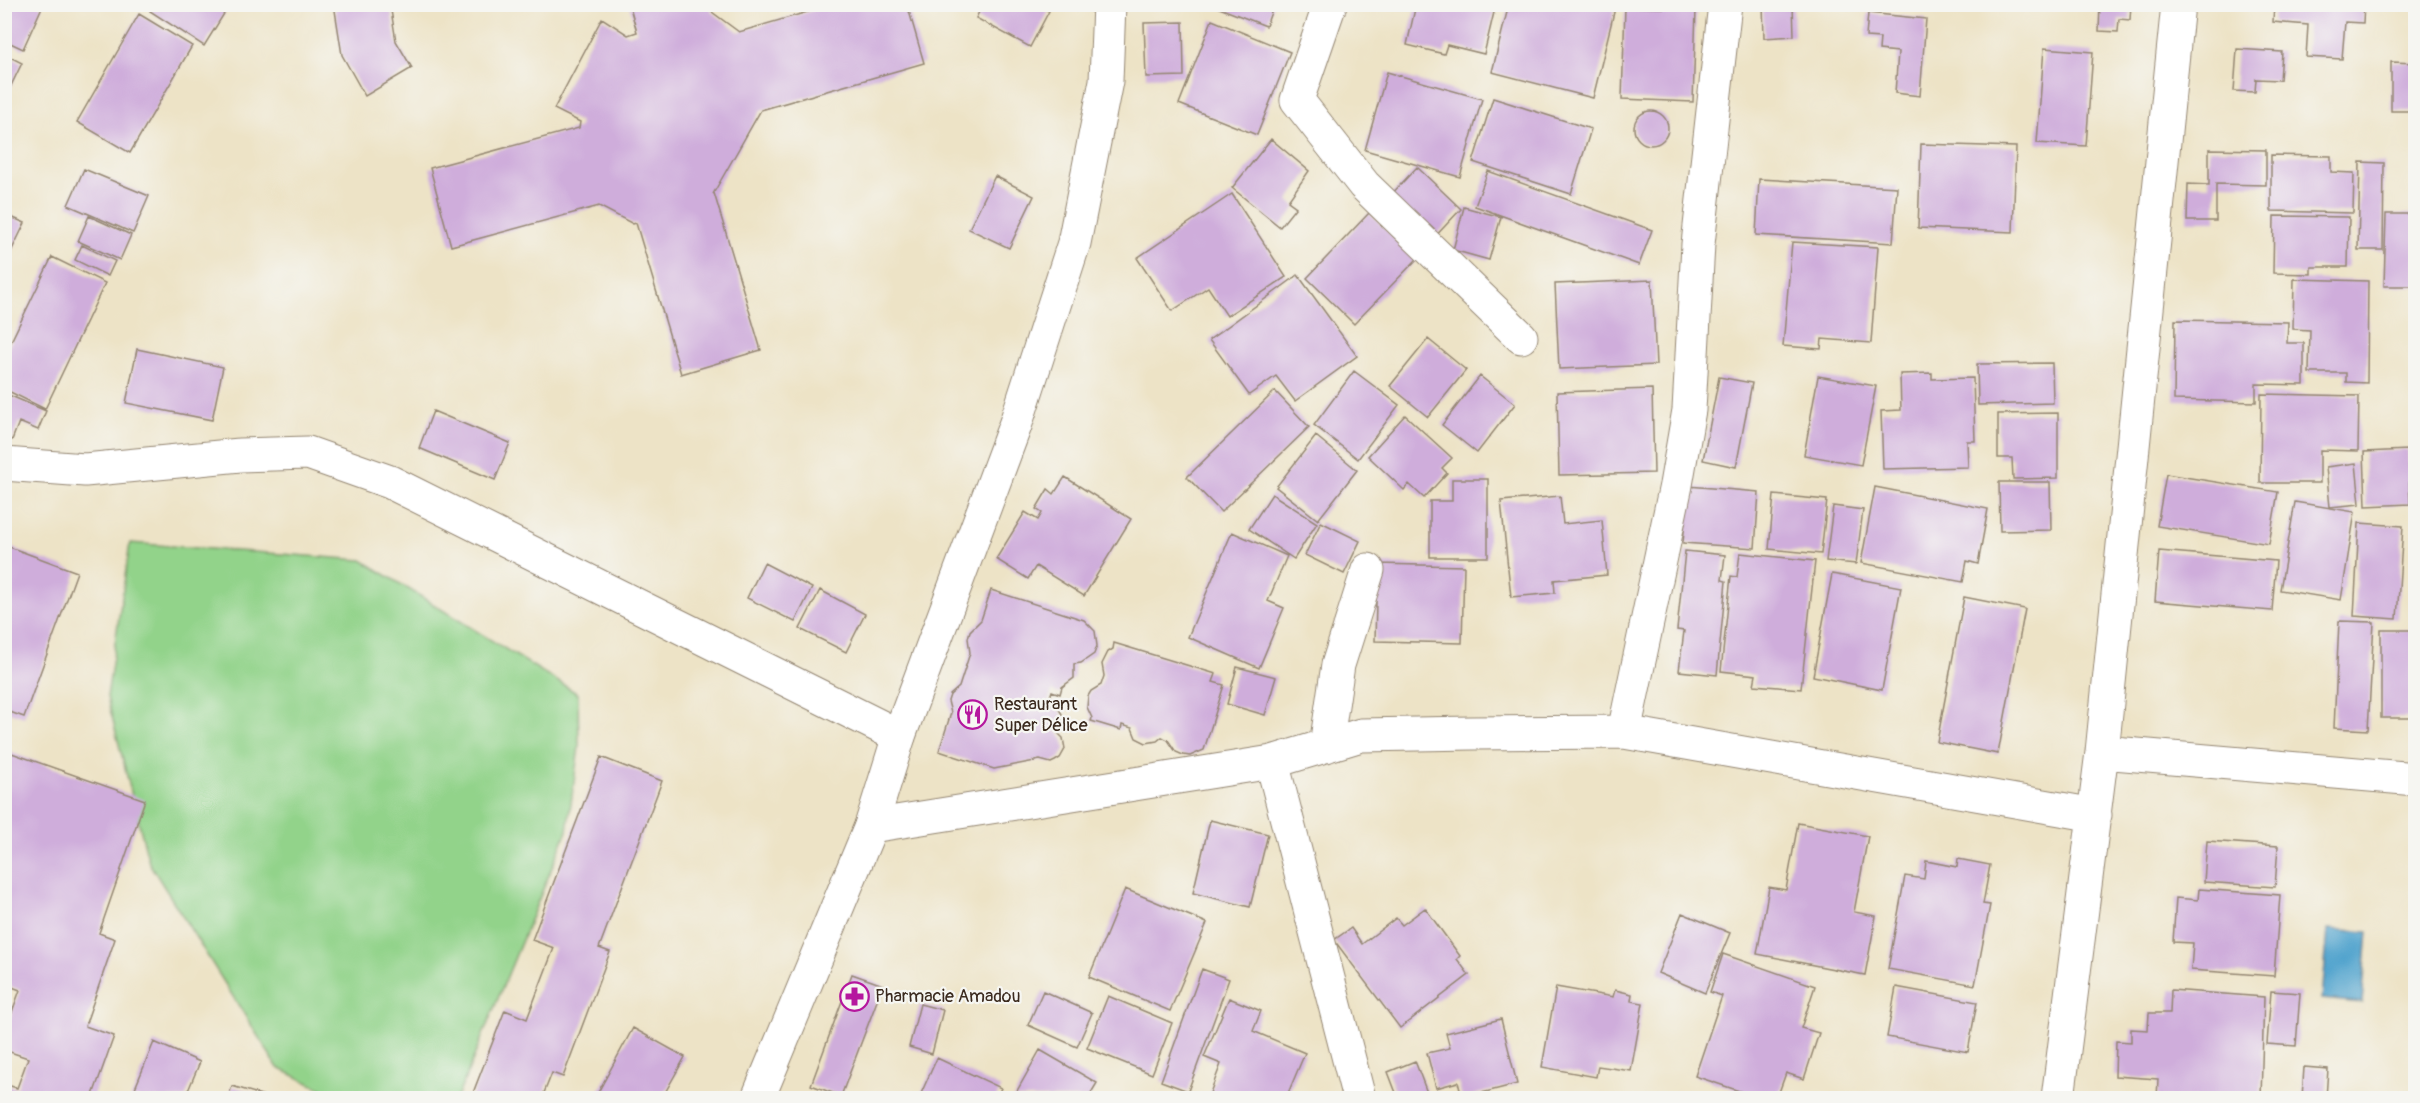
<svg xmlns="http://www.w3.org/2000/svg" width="2420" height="1103" font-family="Pangolin,sans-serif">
  <rect width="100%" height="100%" fill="#f6f6f2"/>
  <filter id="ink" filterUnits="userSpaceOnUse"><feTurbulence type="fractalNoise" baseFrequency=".0167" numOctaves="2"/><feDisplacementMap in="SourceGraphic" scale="12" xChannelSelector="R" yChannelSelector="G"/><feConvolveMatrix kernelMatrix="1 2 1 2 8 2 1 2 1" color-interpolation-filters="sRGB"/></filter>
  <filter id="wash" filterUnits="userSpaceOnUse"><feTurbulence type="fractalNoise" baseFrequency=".008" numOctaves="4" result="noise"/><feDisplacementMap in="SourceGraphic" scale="24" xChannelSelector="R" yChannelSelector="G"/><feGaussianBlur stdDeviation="1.35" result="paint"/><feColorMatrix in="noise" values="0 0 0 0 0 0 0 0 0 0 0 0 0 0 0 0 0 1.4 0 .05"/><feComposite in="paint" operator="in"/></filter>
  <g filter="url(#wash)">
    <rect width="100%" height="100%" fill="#ede3c6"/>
    <path fill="#92d38a" stroke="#667e54" stroke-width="1.5" d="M130,543l232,17 216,134 1,53 -12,84 -110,267h-117l-62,-30 -129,-205 -42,-166z"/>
    <path fill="#53a4ce" stroke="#476776" stroke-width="1.5" d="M2328,929l40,3 -6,71 -40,-4z"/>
    <g id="blocks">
      <path fill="#cfaddb" d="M4,4h32l6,3 -19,42 -19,-9z
        M154,4h76l-26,42 -54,-35z
        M334,4h56l6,37 16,27 -47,28 -23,-41z
        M629,4h80l3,8 27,20 96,-28h72l17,59 -163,47 -48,84 1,-1 47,157 -80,24 -45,-151 -3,1 -34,-18 -148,40 -21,-78 149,-40 1,-6 -26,-13 48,-91 26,17 9,-3z
        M983,4h53l13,7 -19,36 -54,-29z
        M1209,4h65l-8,22z
        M1416,4h80l-12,50 -37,-9 -3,9 -37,-9z
        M1509,4h107l-23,94 -101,-26z
        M1763,4h30l1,32 -30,2z
        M2100,4h31l-1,16 -11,-1 -1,13 -19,-1z
        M2274,4h90l-1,19 -18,-1 -3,37 -36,-2 2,-32 -35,-3z
        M1625,7l71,2 -3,93 -71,-3z
        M1868,13l58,6 -6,77 -25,-3 3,-41 -19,-2 1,-12 -14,-1z
        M139,14l53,32 -62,107 -53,-31z
        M1212,20l78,32 -33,83 -78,-31z
        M1183,22l1,54 -38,1 -2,-54z
        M2044,48l49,4 -7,94 -49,-3z
        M2237,49l45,3 -2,28 -24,-1 -1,13 -21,-1z
        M4,54l18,9 -18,37z
        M2391,62l25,1v48h-25z
        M1387,72l95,27 -22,78 -95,-27z
        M1493,98l98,31 -20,65 -98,-32z
        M1634 128a17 17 0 1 1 34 0a17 17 0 1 1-34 0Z
        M1271,139l38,32 -21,30 8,6 -16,20 -48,-39z
        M1921,144l95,3 -3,85 -95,-4z
        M2209,149l57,1v35l-50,-1v37h-29l1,-37 21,1z
        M2271,155l60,1v16l23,1 -1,40 -82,-2z
        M2360,162l24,1 -1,87h-25z
        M1417,167l44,42 -31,33 -43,-43z
        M84,169l65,27 -16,37 -65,-28z
        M1488,171l164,59 -13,35 -164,-59z
        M995,176l39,20 -25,52 -40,-19z
        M1759,179l138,8 -4,56 -137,-8z
        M1232,194l54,83 -59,39 -19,-29 -36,24 -35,-53z
        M1464,207l37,10 -12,43 -36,-10z
        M1369,213l48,46 -63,65 -47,-46z
        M4,214l21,9 -21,43z
        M2386,214h30v72h-32z
        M89,216l42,19 -11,25 -42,-19z
        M2274,216l75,1 -1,50h-37v7l-38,-1z
        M1792,242l86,5 -7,96 -49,-4 -1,10 -38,-3z
        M82,245l33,16 -7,15 -33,-16z
        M52,257l53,26 -60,126 -41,-20v-33z
        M1298,275l59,81 -62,45 -19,-25 -27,19 -40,-55z
        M2294,279l74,2 -1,102 -21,-1v-9h-37l1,-43 -17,-1z
        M1652,280l4,85 -97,4 -4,-85z
        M2175,320l113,2 -1,21h17v42l-48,-1v18l-82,-2z
        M1428,339l38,31 -38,47 -38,-31z
        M137,349l86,18 -11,53 -86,-17z
        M2052,363l1,40 -75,2 -1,-41z
        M1354,371l45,34 -41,54 -44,-34z
        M1932,373v6l41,-1 2,63h-8l1,26 -85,2 -2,-58 20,-1 -1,-36z
        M1480,376l35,28 -38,49 -35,-28z
        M1818,376l58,10 -15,79 -57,-10z
        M1719,377l33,6 -16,84 -33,-7z
        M1652,389l2,84 -95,2 -2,-83z
        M1275,391l34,36 -88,85 -34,-35z
        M4,393l42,18 -8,19 -19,-8 -7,18 -8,-3z
        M2261,394l98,2 -1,55 -38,-1v33h-60z
        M433,411l77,32 -15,37 -76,-32z
        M2058,413v65l-45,1 -1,-21h-14v-44z
        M1405,415l47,43 -10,10 5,5 -23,25 -15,-14 -5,6 -36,-34z
        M1316,436l41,34 -39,50 -42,-33z
        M2408,450l2,54 -44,2 -2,-54z
        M2356,463l4,41 -30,3 -4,-40z
        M2166,474l112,18 -9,52 -112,-18z
        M1065,477l66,42 -47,77 -48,-30 -8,13 -32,-20 29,-47 13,8 4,-7 -6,-4 12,-20 6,5z
        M1452,479h36v78h-58v-56h22z
        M1999,482h51l1,48 -51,1z
        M1688,486l71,6 -4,56 -72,-5z
        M1875,487l113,22 -10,55 -11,-3 -4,21 -102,-19z
        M1272,494l45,29 -23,36 -45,-30z
        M1774,495l53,5 -6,54 -52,-5z
        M1560,496l3,28 39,-4 5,55 -53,5 1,13 -44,4 -10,-96z
        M2295,502l60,10 -14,88 -61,-10z
        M1833,506l30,4 -7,54 -30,-3z
        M1321,522l39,19 -16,33 -39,-19z
        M2359,523l44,3 -6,93 -43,-3z
        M1232,532l55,24 -19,45 16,7 -25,60 -71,-31z
        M4,545l73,27 -53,145 -20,-7z
        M1685,551l40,4 -3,25 4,1 -9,94 -38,-4 5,-40 -7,-1z
        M2159,551l117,10 -4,50 -117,-10z
        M1740,553l75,8 -14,128 -47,-4 2,-10 -35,-4 10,-95 6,1z
        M764,563l48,25 -17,34 -48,-24z
        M1377,564l87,2 -2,77 -87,-2z
        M1832,574l69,13 -19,103 -69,-14z
        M820,590l45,24 -19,38 -46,-23z
        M991,590l93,30 11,11 2,15 -3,8 -13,9 -7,1v14l-12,9 -2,7 -8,-3 -4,12 9,3 5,8 -1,10 -6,6 8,8 2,11 -5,9 -5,3 -4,2 -11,-3 -46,9 -55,-18 12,-38 -3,-12 2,-6 9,-8 11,-34 -2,-15 2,-7 11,-11z
        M1964,597l61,12 -27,145 -61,-12z
        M2339,621l35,1 -6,108 -34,-2z
        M2381,630h35v88h-35z
        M1114,643l102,31 -3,8 11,3 -20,65 -14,6 -7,-1 -7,-3 -8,-12 -6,-3 -5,4 -11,2 -10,-5 -4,-10 -10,-3 -1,5 -30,-9 1,-3 -5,-11 1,-11 3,-5 10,-6 3,-9 -2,-12 6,-12 5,-3z
        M1237,667l39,10 -11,38 -38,-11z
        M6,751l139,49 -46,133 16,6 -30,87 29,10 -22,62h-88v-14l13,4 11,-30 -24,-8v-16l16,-44 -16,-6v-90l4,-7 -4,-1z
        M601,757l61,24 -63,167 11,4 -47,125 -11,-4 -10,25h-71l34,-88 22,9 27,-71 -22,-8z
        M1210,820l58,14 -18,73 -57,-14z
        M1798,823l70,13 -14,76 22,4 -11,59 -108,-21 12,-67 17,3z
        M2207,841l71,5 -3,41 -71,-5z
        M1958,859l32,6 -7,39 7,1 -15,80 -87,-16 17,-93 19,3 2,-18 31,6z
        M1125,889l82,34 -37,88 -81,-34z
        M2199,889l81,6 -6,81 -83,-6 2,-27 -20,-1 3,-44 22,2z
        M1425,908l35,48 -3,3 12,16 -69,53 -66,-88 17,-12 11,16 34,-26 6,7z
        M1682,913l48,20 -25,60 -47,-20z
        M1723,954l92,32 -14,42 18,5 -15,46 -18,-6 -9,25h-17l-65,-22 27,-80 -12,-4z
        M1202,969l27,10 -41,112 -27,-10z
        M852,974l31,11 -42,111 -30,-11z
        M1556,987l57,10 2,-7 17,4 -1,7 12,2 -12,68 -33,-5 -2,11 -54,-10z
        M1896,987l81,15 -9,50 -81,-15z
        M2171,990l93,7 -3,101h-104l1,-19 -43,-3 1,-35 15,1v-13l17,1 1,-17h21z
        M1043,991l49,22 -15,34 -49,-22z
        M2271,991l29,2 -4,53 -29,-2z
        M1108,996l64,27 -20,51 -65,-26z
        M1229,998l32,13 -8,20 52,22 -19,45h-63l-13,-5 11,-29 -17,-7z
        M920,1004l23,6 -11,44 -23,-7z
        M1501,1019l16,65 -55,14 -4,-16 -22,6 -9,-35 23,-5 -4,-15z
        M633,1028l52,29 -23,41h-67z
        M154,1042l46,20 -15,36h-54z
        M1040,1050l57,33 -9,15h-75z
        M937,1058l64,30 -5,10h-77z
        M1415,1061l14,37h-31l-10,-26z
        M2304,1067l24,2 -2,29h-24z
        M232,1086l39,12h-43z"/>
    </g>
  </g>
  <g filter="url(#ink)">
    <use href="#blocks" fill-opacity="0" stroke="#948672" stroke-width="1.5"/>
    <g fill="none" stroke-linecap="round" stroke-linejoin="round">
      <defs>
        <path id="minor" d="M1330,4l-33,96 67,85 157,152
          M4,464l81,6 155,-15 68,-2 82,29 509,254
          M1624,732l52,-247 13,-75 9,-166 27,-240
          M1326,746l12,-81 30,-95
          M2102,752l314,27
          M1272,762l87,336
          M871,826l401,-64 89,-27 111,-2 152,-1 471,83
          M2058,1098l44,-346 76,-748"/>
        <path id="tertiary" d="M758,1098l113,-272 28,-90 117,-313 58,-180 32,-162 3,-77"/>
      </defs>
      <use href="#minor" stroke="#948672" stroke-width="35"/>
      <use href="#tertiary" stroke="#948672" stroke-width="35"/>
      <use href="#minor" stroke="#fff" stroke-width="33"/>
      <use href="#tertiary" stroke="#fff" stroke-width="33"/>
    </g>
  </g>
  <defs>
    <symbol id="restaurant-ring" viewBox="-11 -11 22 22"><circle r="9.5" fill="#f6f6f2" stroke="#b5179e" stroke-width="1.5"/><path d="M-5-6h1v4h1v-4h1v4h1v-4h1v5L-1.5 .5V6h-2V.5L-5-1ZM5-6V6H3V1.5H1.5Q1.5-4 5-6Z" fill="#b5179e"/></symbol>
    <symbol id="pharmacy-ring" viewBox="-11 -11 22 22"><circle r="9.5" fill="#f6f6f2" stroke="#b5179e" stroke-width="1.5"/><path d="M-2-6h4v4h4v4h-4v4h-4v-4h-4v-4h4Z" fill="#b5179e"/></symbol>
  </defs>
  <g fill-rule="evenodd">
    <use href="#restaurant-ring" x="956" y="698" width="33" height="33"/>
    <use href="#pharmacy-ring" x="838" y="980" width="33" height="33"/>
  </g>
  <g text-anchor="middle" stroke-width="4.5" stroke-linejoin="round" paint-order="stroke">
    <g font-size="18" fill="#3b2a1e" stroke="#f6f6f2" text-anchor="start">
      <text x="994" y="710">Restaurant<tspan x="994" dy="21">Super Délice</tspan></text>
      <text x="875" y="1002">Pharmacie Amadou</text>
    </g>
  </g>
  <rect width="2420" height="1103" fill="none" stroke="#f6f6f2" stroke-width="24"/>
</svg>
